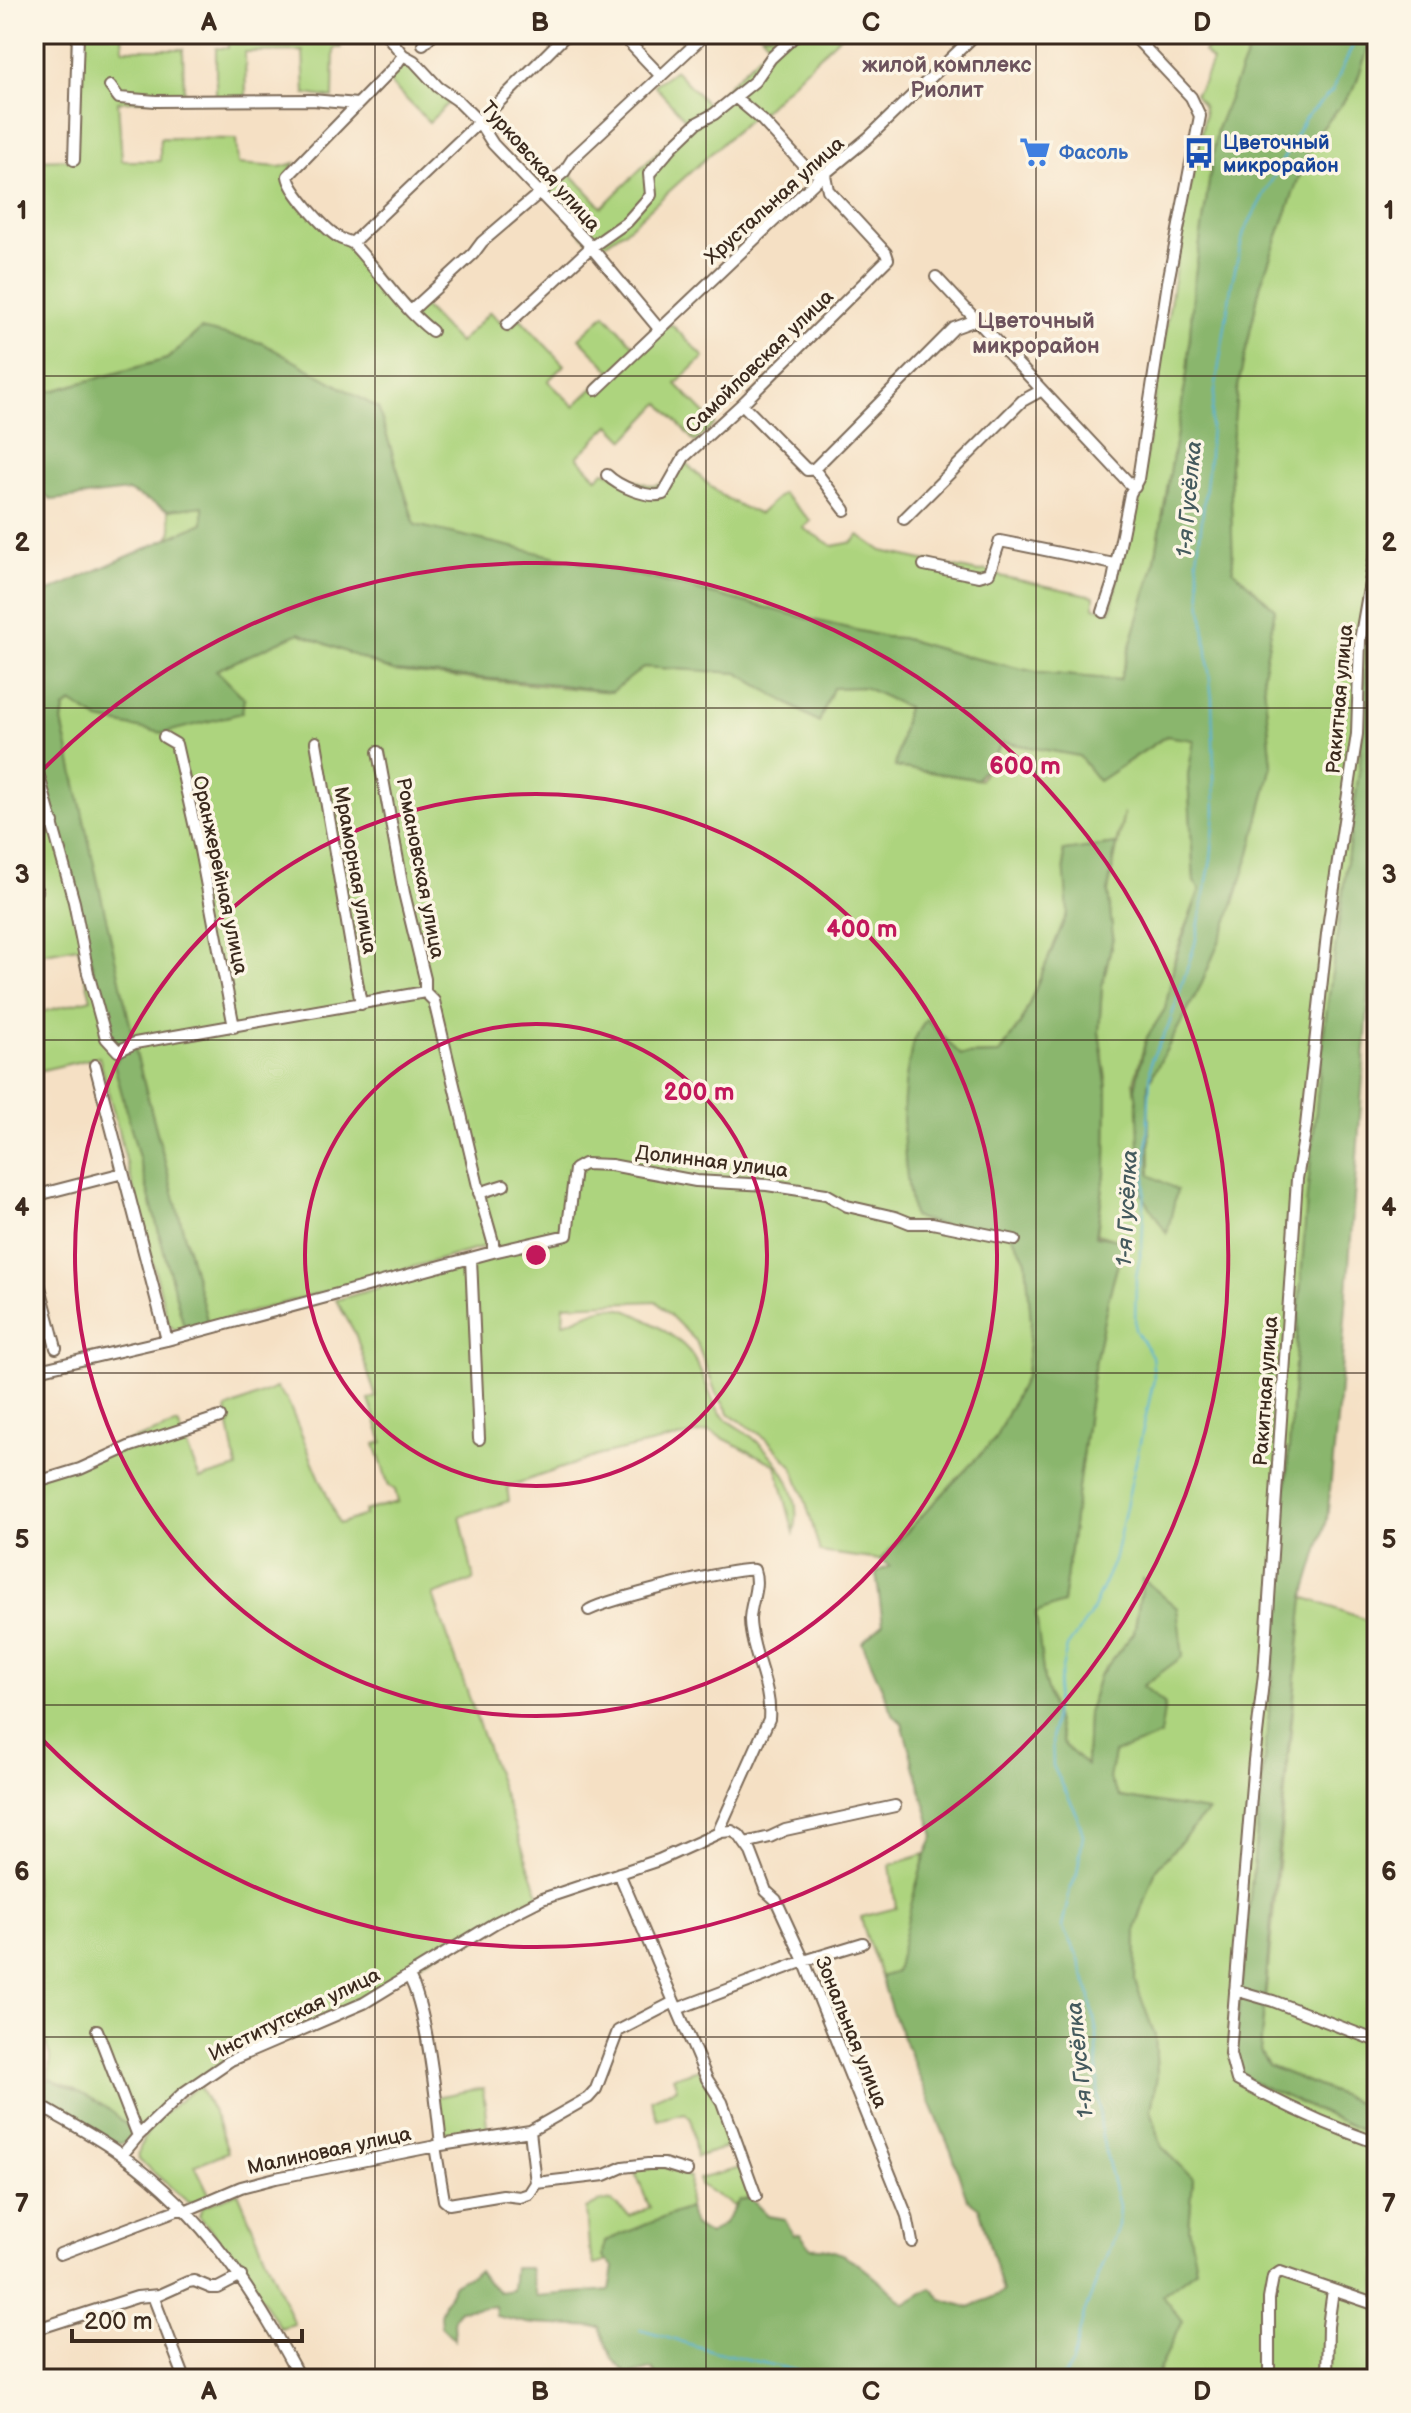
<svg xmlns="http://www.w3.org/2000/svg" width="1411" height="2413" font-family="'Balsamiq Sans',sans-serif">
  <rect width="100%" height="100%" fill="#fcf5e5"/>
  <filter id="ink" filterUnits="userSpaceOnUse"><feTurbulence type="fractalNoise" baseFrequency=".0125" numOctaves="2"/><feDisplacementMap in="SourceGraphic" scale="16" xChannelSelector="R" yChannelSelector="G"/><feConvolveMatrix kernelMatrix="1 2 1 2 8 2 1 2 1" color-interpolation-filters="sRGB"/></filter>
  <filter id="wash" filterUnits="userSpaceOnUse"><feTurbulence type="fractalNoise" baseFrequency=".006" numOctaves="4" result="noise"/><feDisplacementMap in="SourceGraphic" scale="32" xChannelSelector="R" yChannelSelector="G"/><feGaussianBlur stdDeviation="1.8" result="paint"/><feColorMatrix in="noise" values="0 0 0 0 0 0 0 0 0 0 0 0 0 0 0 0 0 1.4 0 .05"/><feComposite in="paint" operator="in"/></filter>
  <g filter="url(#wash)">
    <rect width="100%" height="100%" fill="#f5e0c4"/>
    <path fill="#add47e" stroke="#747f4e" stroke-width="2" d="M77,34h45l1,15h60l1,48 -66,5 4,59h38v-23l76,1 2,25 42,3 15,-4 -10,15 65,67 60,69 13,-8 36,37 31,-31 19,17 11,-11 44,47 -16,16 26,25 37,-35 -32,-33 26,-24 31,34 35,-24 33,33 -28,27 39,40 -20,18 -35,-39 -35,37 -15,-15 -33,32 20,21 7,-7 48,15 15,-3 18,-21c25,25 40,40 74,52l23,-21 29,28 -8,7 30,18 20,-4 6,-7 23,16 96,21 8,-2 9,5 99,21v11l17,4 21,-114 9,-11 43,-270 21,-101 -2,-10 -8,-11 8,-11 9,-22 -8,-9 12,-14 -3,-4h42l-38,95 -23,153 -7,92 -33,192 -34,114 -80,-7 -80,-18 -59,-17 -16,-1 -76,-18 -155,-40 -239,-54 -37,-117 -177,-79 -34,30 -115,32h-18v-231l37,-1z
      M228,34h106l7,14h-7l-1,50 -28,-4 -2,-43 -58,1 1,44 -30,1v-49h12z
      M761,34h81l-86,84 -5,-1 -120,109 -35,24 -47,-52 1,-10 18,-17 34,36 86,-85 -34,-37 21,-15 33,35 62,-61z
      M1373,34h4v555l-9,19 -8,157 -36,267 -17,166 -35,487 -38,367 15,28 128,57v242h-222l7,-84 33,-26 -6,-41 4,-49 -31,-32 -11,-37 6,-34 -2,-40 -20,-55 1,-53 20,-59 51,-57 -87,-15 -12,-18 6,-26 63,-145 -34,-28 -9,53 -35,43 -11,37 -2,53 -23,-22 -19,-64 -9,-68 28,-9 30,-230 15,-73 16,-58 -27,-8 9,-68 1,-81 -8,-53 3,-45 11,-49 -5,-47 16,-78 -8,31 -52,7 4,61 -46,109 -23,33 -38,1 1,176 48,1 16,28 5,61 -5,54 -31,64 -115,121 -60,-8 -15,-53 -12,-32 -26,-28 -37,-25 -14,-21 -20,-52 -40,-40 -92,4 -1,18c18,-4 34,-18 53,-15 19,2 60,28 73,43 16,19 18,47 34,65 8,9 21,14 30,22 28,23 51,58 41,95l-18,-68 -67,-34 -109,24 -93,32 2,14 -49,15 14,64 -41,15 106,300 -47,24 -134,84 -127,53 -55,37 -42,41 -60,-45 -25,-10 1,-22 -16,-64v-519l144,-50 22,55 37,-11 -11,-59 50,-21 11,12 52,124 26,-9 -1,-4 34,-9 -3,-12 -6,-4 -14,-42 8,-2 -14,-42 7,-3 -21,-64 -19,-33 162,-47 -6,-8 -284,79 -74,-278 -72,-324 2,-14 8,-5 172,-5 -28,-28 83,-37 94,38 218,21 33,-25 94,6 81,49 14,-34 31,-1 43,20 -12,60 85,13 23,-38 76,14 20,25 68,-45 28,4 -7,35 6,107 6,6 -25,68 -7,49 -22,34 -12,43 16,93 -2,-91 54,-101 26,-63 22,-67 22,-88 -9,-91 12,-65 -42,-39 -3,-106 7,-73 23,-105 52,-145 42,-52z
      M404,61l5,1 43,38 -23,22 -43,-43z
      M203,506v17l-35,16 4,-8 -4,-21z
      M34,743l6,13 69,281 11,17 -6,10 71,266h-10l-6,-5 -70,-268 -61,14 -4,-12v-45l57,-15 -13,-52 -44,8v-60l9,-2 -9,-41v-3l6,-2 -6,-19z
      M1304,1597l73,27v486l-109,-44 -8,-14z
      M925,1854l-29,119 -15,4c-6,-21 -16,-38 -20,-60l35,-9 -6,-43z
      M699,2069l20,34 15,42 -38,12 -5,-38 -6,-6 -27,7 -7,-21 26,-11 -4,-11z
      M199,2086l18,34 11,32 -33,13 16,33 -14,5h-8l-50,-43c-5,-26 40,-60 60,-74z
      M483,2088l5,47 -43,4 -9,-42z
      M665,2167l25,10 -2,31 -83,33 -2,15 5,5 -14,4 -5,-17 -3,-39 13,-7 12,-1 19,15 20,-8 -16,-38z
      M743,2167l7,31 -9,2 -7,6 -34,-21 -1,-6z
      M238,2192l56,132 -14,4 -41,-64 -40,-48 3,-9z"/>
    <path fill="#8ab66d" stroke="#627046" stroke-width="2" d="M1255,34h118l-19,55 -42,52 -52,145 -23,105 -7,73 3,106 42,39 -12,65 9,91 -22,88 -22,67 -26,63 -54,101 2,91 27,15 -10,44 -27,-43 -2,-80 -3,-23 11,-49 19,-30 10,-49 25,-71 -6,-7 -6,-107 6,-35 -28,-4 -67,45 -20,-25 -76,-14 -26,37 -82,-12 12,-60 -43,-20 -31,1 -14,34 -81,-49 -94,-6 -32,25 -58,-8 -161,-13 -94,-38 -83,37 28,28 -2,15 -79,20 -64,-13 -27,-17 -8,5 -2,14 72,320c-11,5 -16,4 -24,-5l-70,-281 -6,-13v-145l169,-75v-17l-35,4 -40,-19 -76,9 -18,-11v-98h18l115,-32 34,-30 61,14 116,65 37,117 239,54 155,40 76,18 16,1 59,17 80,18 80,7 34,-114 33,-192 7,-92 23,-153z
      M1377,563v325l-38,512 -12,120 -23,77 -31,299 -13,155 8,15 109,44v27l-129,-57 -11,-15 -3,-12 38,-368 35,-487 17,-166 36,-267 8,-157z
      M1116,844l-8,47 5,46 -11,50 -3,45 8,58 -1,76 -10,70 28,5 -16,59 -15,73 -30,230 -27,10 8,67 19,64 23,21 2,-52 11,-37 35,-43 9,-54 34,29 6,48 -40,30 22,18 -5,32 -46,17 -5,26 11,18 88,14 -52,58 -20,59 -1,53 20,55 2,40 -6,34 11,37 31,31 -4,50 7,41 -34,26 20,26 -27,58h-497l-6,-10 -24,6 -16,-16 -12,-32 -69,-3 -35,-8 -1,-10 -36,4 -5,9 1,21 -14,-14 -1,-11 5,-14 9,-17 25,-14 9,13 11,9 13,-2 2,-22h16l6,28 74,-6 4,-23 -11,-10 2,-16 83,-33 6,17 15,10 14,-11 17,-24 10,-2 18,18 17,3 8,16 7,-1 11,14c36,-4 69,35 94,56l26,-16 11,11 28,9 33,-16 -24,-84 -12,-9 -16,-48 -59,-139 -11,-35 15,-5c11,-46 18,-93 38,-136l-32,-113 -8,-7 -32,-74 21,-18 -7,-52 14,-6 -10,-6 115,-121 31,-64 5,-54 -5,-61 -16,-28 -48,-1 -49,-14c-10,-54 -16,-115 -1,-169 2,-10 9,-20 14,-29l35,36 39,-1 22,-33 46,-109 -5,-61z
      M134,1046l74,278 -23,6 -71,-266 6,-10z
      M49,2079c33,14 63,26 85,55l-7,8 -8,2 -69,-40 -6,-15z"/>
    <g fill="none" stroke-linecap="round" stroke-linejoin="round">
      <path stroke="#58b4d6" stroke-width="2" d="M640,2330l77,22 115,27
        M1062,2379l10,-15 12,-50 34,-88 1,-20 -17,-69 -4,-40 -1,-63 -9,-46 -10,-31 -16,-30 8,-37 7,-16 6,-39 -6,-21 -24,-48 -1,-31 5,-44 10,-44 22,-30 25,-56 40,-182 -2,-23 -17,-26 1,-53 6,-31 9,-186 18,-35 26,-81 16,-84 4,-48 -3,-113 -15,-139 11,-90 4,-60 20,-128 12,-50 61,-114 27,-27 26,-57"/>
    </g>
  </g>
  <g filter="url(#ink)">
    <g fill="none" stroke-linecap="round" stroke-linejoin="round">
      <defs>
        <path id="minor" d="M386,34l17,21 11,6 24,26 19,13 22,22 14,22 93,97 74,89
          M621,34l39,41
          M423,44l10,-10
          M403,55l-7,10 -108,111c2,15 36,52 50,61 5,4 12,3 16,8 26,28 48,63 78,86
          M110,86l9,12 37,3 156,-1 45,4
          M74,160l4,-126
          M353,242l126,-120 88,-88
          M936,277l193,206 6,4
          M411,311l62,-57 9,-12 82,-70 9,-14 133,-124
          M507,325l83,-77 37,-26 24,-27 -2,-21 23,-27 25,-24 17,-9 41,-33 16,-23 26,-24
          M596,390l220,-209 52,-43 108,-104
          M742,404l65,66 7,-1 31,41
          M814,469l140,-141 22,-8
          M607,475c11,11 41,24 56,19l21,-37 58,-53 146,-145 -2,-6 -58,-63 -3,-15 -17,-5 -46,-50 -26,-22
          M904,519l118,-118 20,-11
          M1377,554l-3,6 -14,80 -3,94 -30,200 -21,192 -9,53 -33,495 -10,86 -24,294 7,26c46,25 91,46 140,63
          M924,565l55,11 10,-3 11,-32 114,23
          M1103,612l9,-27 18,-91 8,-15 30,-197 32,-166 -9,-19 -59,-63
          M164,737l12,7 24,106 34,177
          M316,742l45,262
          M378,752l26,141 21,86v13
          M34,758l40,144 14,71 18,65 12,13 17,-8 290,-51 9,9 49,206 10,35v10
          M34,826l19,-3
          M34,891h3
          M95,1065l72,275
          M479,1193l25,-8
          M34,1196l89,-23
          M471,1259l8,180
          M34,1264l22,84
          M34,1371l133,-31 326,-88 74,-17 8,-66 9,-5 27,1 85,16 71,4 59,9 21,12 48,11 15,6h22l83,17
          M34,1483l46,-14 51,-23 89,-29
          M589,1610c18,-10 146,-43 165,-40 6,17 -4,33 -4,50 1,34 22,65 19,99l-49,109 1,4
          M745,1843l25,-6 15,-7 110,-24
          M619,1873l88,206 15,23 34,94
          M409,1977c18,29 28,130 32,168
          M1235,1990l38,11 104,40
          M677,2009l127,-48 59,-18
          M97,2030l41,106
          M34,2102c29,18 62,34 89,54 82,60 131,135 177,223
          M435,2146l9,54 5,4 54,-9 17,2 9,-3 7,-11 -6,-52
          M122,2155l16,-19 45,-43 48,-33 133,-57 131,-80 47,-24 117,-39 62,-28 11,-1 7,4 12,17 15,39 10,9 28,61 103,255 5,26
          M536,2183l69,-8 18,-8 25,-3h16l23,7
          M60,2254l117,-44h10l54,-23 35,-9 165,-33 89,-14 58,-33 8,-9 22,-58 56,-29
          M34,2287l3,7
          M153,2296l32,83
          M34,2330l103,-33 22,-2 29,-13 6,-1 17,7h7l23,-12
          M1269,2379v-80l4,-22 7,-5 97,33
          M1327,2379l1,-53 5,-36"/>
      </defs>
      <use href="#minor" stroke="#7c6a58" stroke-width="14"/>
      <use href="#minor" stroke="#fff" stroke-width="10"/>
    </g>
  </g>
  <path fill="none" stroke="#3b2a1e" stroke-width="2" stroke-opacity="0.55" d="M375,34v2345M706,34v2345M1036,34v2345M34,376h1343M34,708h1343M34,1040h1343M34,1373h1343M34,1705h1343M34,2037h1343"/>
  <g fill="none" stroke="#c2185b" stroke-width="4">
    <circle cx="536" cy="1255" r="231"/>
    <circle cx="536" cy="1255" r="461"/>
    <path d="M34 779A692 692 0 1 1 34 1731"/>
  </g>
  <defs>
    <symbol id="supermarket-bare" viewBox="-9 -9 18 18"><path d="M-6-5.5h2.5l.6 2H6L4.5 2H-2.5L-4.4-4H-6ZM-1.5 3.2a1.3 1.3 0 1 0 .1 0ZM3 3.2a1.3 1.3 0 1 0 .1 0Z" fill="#3f7fe0" stroke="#fcf5e5" stroke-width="2.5" paint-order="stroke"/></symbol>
    <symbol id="bus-bare" viewBox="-9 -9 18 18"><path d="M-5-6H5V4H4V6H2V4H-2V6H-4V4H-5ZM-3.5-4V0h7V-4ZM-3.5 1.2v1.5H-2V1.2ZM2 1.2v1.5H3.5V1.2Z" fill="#1a4fb4" stroke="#fcf5e5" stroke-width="2.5" paint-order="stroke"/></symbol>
  </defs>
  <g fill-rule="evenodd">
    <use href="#supermarket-bare" x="1013" y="130" width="44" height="44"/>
    <use href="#bus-bare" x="1177" y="131" width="44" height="44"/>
  </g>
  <g text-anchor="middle" stroke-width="7" stroke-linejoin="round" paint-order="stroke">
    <g font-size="20" font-weight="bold" fill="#164399" stroke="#fcf5e5" text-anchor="start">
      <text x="1223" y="149">Цветочный<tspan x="1223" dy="23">микрорайон</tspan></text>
    </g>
    <g font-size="20" font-weight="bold" fill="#366cbe" stroke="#fcf5e5" text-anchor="start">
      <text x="1059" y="159">Фасоль</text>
    </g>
    <g font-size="20" fill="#3b2a1e" stroke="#fcf5e5">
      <text transform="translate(541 166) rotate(48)" y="7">Турковская улица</text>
      <text transform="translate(774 200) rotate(-42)" y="7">Хрустальная улица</text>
      <text transform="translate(759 361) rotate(-44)" y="7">Самойловская улица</text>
      <text transform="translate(1339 699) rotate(-85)" y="7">Ракитная улица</text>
      <text transform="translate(421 868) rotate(79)" y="7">Романовская улица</text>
      <text transform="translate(356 870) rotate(80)" y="7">Мраморная улица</text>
      <text transform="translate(221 875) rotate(78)" y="7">Оранжерейная улица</text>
      <text transform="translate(712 1161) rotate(7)" y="7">Долинная улица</text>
      <text transform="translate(1265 1391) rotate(-86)" y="7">Ракитная улица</text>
      <text transform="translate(294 2014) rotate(-26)" y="7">Институтская улица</text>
      <text transform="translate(852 2032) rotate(68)" y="7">Зональная улица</text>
      <text transform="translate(329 2150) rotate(-12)" y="7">Малиновая улица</text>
    </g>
    <g font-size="22" font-weight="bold" fill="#6d535d" stroke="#fcf5e5">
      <text x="947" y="72">жилой комплекс<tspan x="947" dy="25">Риолит</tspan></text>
      <text x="1036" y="328">Цветочный<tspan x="1036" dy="25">микрорайон</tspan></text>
    </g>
    <g font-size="22" font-style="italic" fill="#455a5e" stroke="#fcf5e5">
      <text transform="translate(1188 499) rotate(-85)" y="8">1-я Гусёлка</text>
      <text transform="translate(1126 1208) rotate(-87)" y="8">1-я Гусёлка</text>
      <text transform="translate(1079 2060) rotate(-96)" y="8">1-я Гусёлка</text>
    </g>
  </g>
  <circle cx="536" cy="1255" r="12" fill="#c2185b" stroke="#fcf5e5" stroke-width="4"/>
  <g font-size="24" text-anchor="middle" font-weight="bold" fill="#c2185b" stroke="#fcf5e5" stroke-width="7" stroke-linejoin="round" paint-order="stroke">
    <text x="1025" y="774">600 m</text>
    <text x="862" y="937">400 m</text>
    <text x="699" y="1100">200 m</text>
  </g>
  <rect width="1411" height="2413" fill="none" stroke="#fcf5e5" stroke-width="88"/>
  <path d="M72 2329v12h230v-12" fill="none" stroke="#3b2a1e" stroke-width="4"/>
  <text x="84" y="2329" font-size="24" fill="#3b2a1e" stroke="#fcf5e5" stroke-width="6" paint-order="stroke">200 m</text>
  <rect x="44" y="44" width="1323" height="2325" fill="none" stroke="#3b2a1e" stroke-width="3"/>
  <g font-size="26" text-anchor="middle" font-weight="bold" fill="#3b2a1e">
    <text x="209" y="31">A</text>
    <text x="540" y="31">B</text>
    <text x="871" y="31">C</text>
    <text x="1202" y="31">D</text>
    <text x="22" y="219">1</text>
    <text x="1389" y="219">1</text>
    <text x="22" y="551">2</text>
    <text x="1389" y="551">2</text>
    <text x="22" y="883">3</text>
    <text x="1389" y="883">3</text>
    <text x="22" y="1216">4</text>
    <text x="1389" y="1216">4</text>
    <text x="22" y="1548">5</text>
    <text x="1389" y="1548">5</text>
    <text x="22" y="1880">6</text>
    <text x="1389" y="1880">6</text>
    <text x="22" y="2212">7</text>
    <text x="1389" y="2212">7</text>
    <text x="209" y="2400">A</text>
    <text x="540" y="2400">B</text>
    <text x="871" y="2400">C</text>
    <text x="1202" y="2400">D</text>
  </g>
</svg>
